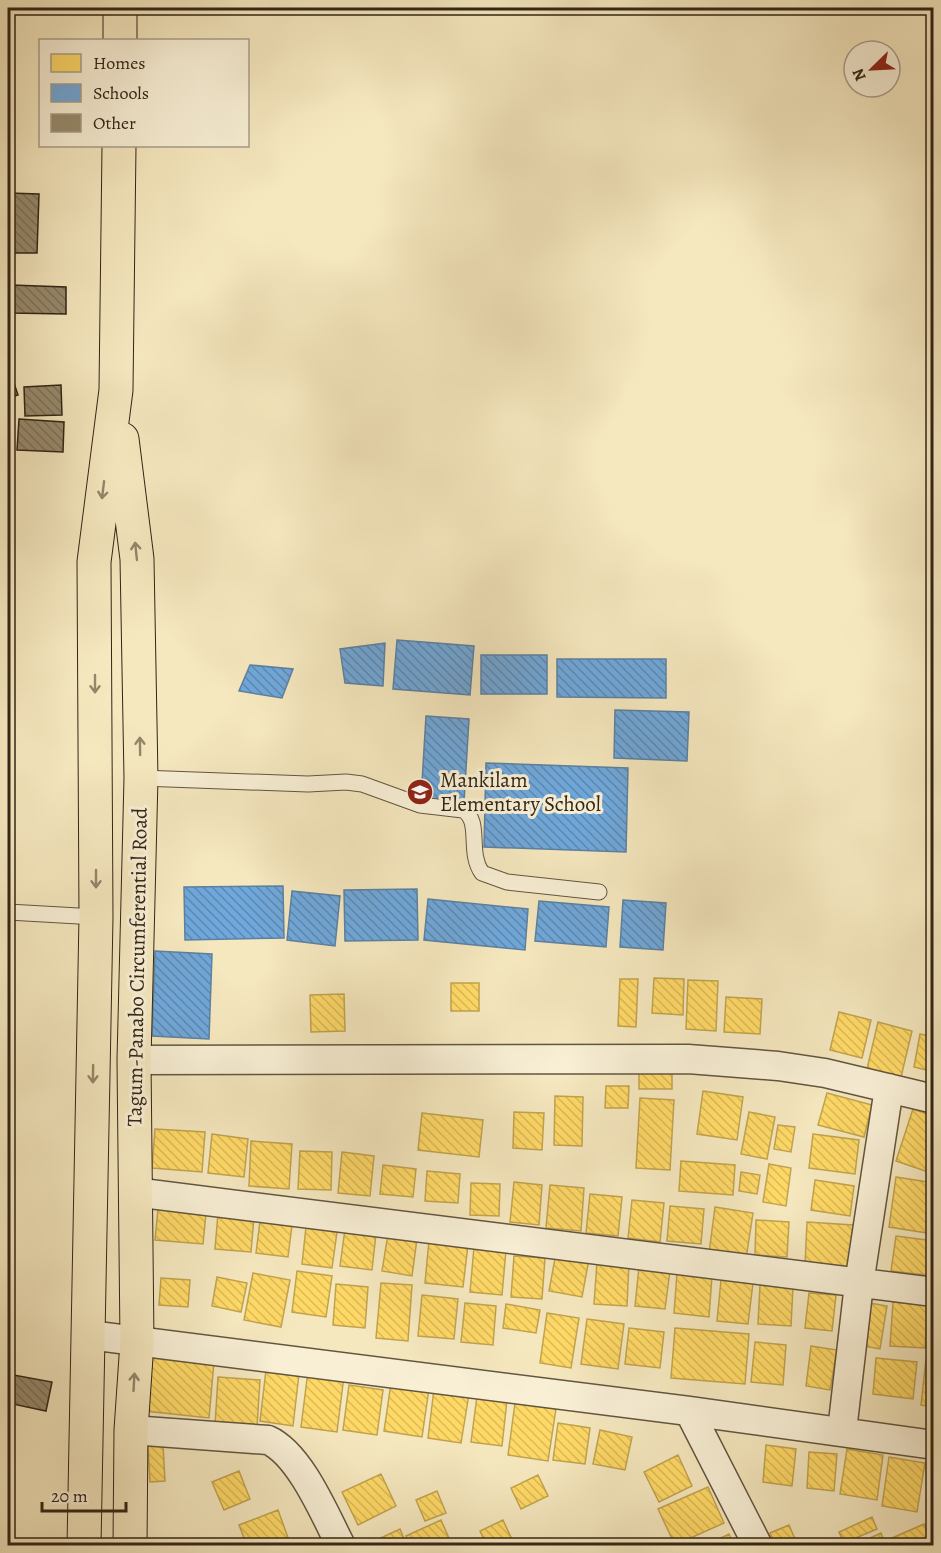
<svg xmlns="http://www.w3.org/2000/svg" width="941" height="1553" font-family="Alegreya,serif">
  <defs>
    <pattern id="homes-back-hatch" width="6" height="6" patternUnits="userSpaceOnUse" patternTransform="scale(1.5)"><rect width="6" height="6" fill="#ffd966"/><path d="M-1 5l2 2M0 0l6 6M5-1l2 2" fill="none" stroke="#dbba58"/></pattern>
    <pattern id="schools-back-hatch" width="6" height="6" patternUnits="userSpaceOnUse" patternTransform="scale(1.5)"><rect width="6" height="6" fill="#6fa8dc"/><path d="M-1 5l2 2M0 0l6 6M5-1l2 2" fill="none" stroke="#5c89b1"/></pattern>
    <pattern id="building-back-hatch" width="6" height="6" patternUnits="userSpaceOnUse" patternTransform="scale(1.5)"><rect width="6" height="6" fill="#978a6d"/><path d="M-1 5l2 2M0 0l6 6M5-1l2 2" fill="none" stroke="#7c7159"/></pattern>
  </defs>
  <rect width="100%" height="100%" fill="#f5e7be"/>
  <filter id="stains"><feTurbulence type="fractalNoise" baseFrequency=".00333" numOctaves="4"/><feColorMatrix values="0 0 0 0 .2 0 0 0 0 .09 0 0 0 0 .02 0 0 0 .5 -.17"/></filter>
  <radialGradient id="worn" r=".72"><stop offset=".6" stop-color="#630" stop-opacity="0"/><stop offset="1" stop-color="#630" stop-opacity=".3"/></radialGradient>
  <path fill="url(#homes-back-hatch)" stroke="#c1a34e" stroke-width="1.5" d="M654,978l30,1 -1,36 -31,-2z
    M620,979h18l-2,48 -18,-1z
    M688,980l30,1 -2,50 -30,-2z
    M451,983h28v28h-28z
    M344,994l1,37 -34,1 -1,-37z
    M726,997l36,2 -2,35 -36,-2z
    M839,1012l32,8 -9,38 -32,-8z
    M878,1022l34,9 -11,46 -34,-8z
    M920,1034l14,3v35l-20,-5z
    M639,1072l33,1v16h-33z
    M606,1086h23l-1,22h-23z
    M703,1091l40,6 -6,43 -40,-6z
    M827,1093l45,12 -8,32 -46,-12z
    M555,1096l28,1 -1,49 -28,-1z
    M640,1098l34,2 -4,70 -34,-2z
    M913,1109l21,7v58l-38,-13z
    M514,1112l30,1 -2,37 -29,-2z
    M749,1112l26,5 -8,42 -26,-5z
    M422,1113l61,7 -4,37 -61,-7z
    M778,1125l17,2 -4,25 -17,-3z
    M155,1129l50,3 -3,40 -50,-4z
    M212,1134l36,5 -4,38 -36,-4z
    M813,1134l46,6 -4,34 -46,-6z
    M251,1141l41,3 -3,45 -40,-3z
    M300,1151l32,1 -1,38 -33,-1z
    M342,1152l32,4 -4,40 -32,-3z
    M681,1161l54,4 -2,30 -54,-4z
    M769,1164l22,4 -5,38 -23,-4z
    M383,1165l33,4 -3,28 -33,-3z
    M427,1171l33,3 -2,29 -33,-2z
    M741,1172l19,3 -3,19 -18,-3z
    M896,1177l38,6v51l-45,-7z
    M815,1180l39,6 -4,30 -39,-6z
    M514,1182l28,3 -3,40 -29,-3z
    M471,1183l29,1 -1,32 -29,-1z
    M550,1185l34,3 -3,43 -35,-3z
    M590,1194l32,3 -4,39 -32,-3z
    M632,1200l32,3 -4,39 -32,-4z
    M670,1206l34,3 -3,35 -34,-3z
    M715,1207l38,6 -7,46 -37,-6z
    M158,1209l48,4 -3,31 -48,-4z
    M218,1213l36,4 -3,35 -36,-3z
    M756,1220l33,2 -2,35 -32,-2z
    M260,1221l32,4 -4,32 -32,-4z
    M807,1222l46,3 -3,43 -45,-3z
    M306,1227l31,5 -5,36 -30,-4z
    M345,1229l31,5 -4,36 -32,-4z
    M388,1234l29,5 -5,37 -30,-5z
    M896,1236l38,5v35l-43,-5z
    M429,1240l39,5 -5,42 -38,-4z
    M474,1247l32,3 -4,45 -32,-3z
    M556,1253l33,6 -7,38 -33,-6z
    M514,1256l31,2 -3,41 -31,-2z
    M597,1262l32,2 -2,42 -33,-2z
    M639,1267l31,4 -5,38 -30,-3z
    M297,1271l35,5 -6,41 -34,-5z
    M253,1273l37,7 -9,47 -37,-7z
    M677,1273l35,3 -3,41 -35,-4z
    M217,1277l30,6 -6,29 -29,-6z
    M161,1278l29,2 -2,27 -29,-2z
    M721,1280l32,3 -5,41 -31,-3z
    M381,1283l31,2 -4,56 -32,-3z
    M336,1284l32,3 -3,41 -32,-3z
    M760,1285l33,2 -2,39 -33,-2z
    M809,1293l27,2 -4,36 -27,-3z
    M422,1295l36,4 -4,40 -36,-3z
    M893,1302l35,3 -3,43 -35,-2z
    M465,1303l31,3 -3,39 -32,-3z
    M870,1303l17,3 -7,43 -17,-3z
    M506,1304l34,6 -4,23 -33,-5z
    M547,1313l32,5 -8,50 -31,-5z
    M587,1319l37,5 -6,45 -37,-5z
    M629,1328l35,4 -4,36 -35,-4z
    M675,1328l74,6 -4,50 -74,-6z
    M755,1342l31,3 -3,40 -32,-3z
    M811,1346l26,4 -7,40 -24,-4z
    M150,1356l64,6 -5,56 -64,-7z
    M876,1358l41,4 -4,37 -40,-5z
    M926,1359l8,1v47l-13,-2z
    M266,1370l33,4 -6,52 -33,-5z
    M308,1371l36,5 -7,56 -36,-5z
    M218,1377l42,3 -3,47 -42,-2z
    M391,1383l38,6 -7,48 -38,-6z
    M349,1385l34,5 -6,45 -34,-5z
    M434,1389l35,5 -8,49 -33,-5z
    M477,1396l30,4 -5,46 -31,-4z
    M515,1403l41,6 -8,52 -40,-6z
    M558,1423l32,5 -5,36 -32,-4z
    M600,1430l32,7 -7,33 -32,-6z
    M163,1445l2,36 -15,1 -2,-36z
    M766,1445l30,4 -4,37 -29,-4z
    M847,1449l36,6 -6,45 -37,-6z
    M809,1452l28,2 -3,37 -27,-3z
    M678,1455l14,31 -33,16 -15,-30z
    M889,1457l36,6 -8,49 -35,-6z
    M239,1471l11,28 -26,11 -12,-28z
    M381,1474l15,32 -38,19 -16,-33z
    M932,1474h2v29l-7,-1z
    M538,1475l10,21 -27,13 -10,-21z
    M708,1487l16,36 -49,22 -17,-36z
    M437,1491l9,22 -21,8 -9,-21z
    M278,1510l13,36h-44l-8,-21z
    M872,1517l5,12 -33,14 -5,-11z
    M441,1520l11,25 -42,1 -4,-10z
    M503,1520l12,26h-28l-7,-15z
    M924,1524l10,22h-39l-3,-8z
    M789,1525l9,21h-23l-5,-13z
    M400,1529l7,17h-35v-4z
    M881,1533l5,13h-34z
    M729,1534l5,12h-30z"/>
  <path fill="url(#schools-back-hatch)" stroke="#5c81a1" stroke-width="1.5" d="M397,640l77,6 -4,49 -77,-6z
    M385,643l-2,43 -38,-3 -5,-34z
    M481,655h66v39h-66z
    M557,659h109v39l-109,-1z
    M250,665l43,4 -11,29 -43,-7z
    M615,710l74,2 -2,49 -73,-3z
    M426,716l43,3 -5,83 -43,-3z
    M486,763l142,5 -2,84 -142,-5z
    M283,886l1,52 -99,2 -1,-53z
    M417,889l1,51 -73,1 -1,-51z
    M292,891l48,5 -5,50 -48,-6z
    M428,899l100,10 -3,41 -101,-10z
    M623,900l43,3 -3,47 -43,-3z
    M539,901l70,6 -3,40 -71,-6z
    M155,951l57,3 -3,85 -57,-3z"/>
  <path fill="url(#building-back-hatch)" stroke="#312516" stroke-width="1.5" d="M8,193l31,1 -2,59h-29z
    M8,253h2l-1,57h-1z
    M11,285l55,2v27l-56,-1z
    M12,377l6,18 -10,3v-20z
    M61,385l1,30 -37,1 -1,-29z
    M19,419l45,3 -1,30 -46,-2z
    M8,1374l44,8 -6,29 -38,-8z"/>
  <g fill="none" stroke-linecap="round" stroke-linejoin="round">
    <defs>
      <path id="service" d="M141,778l167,6 38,-2 16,2 58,21 43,5c19,11 4,42 19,63l25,9 92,10
        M8,912l88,5"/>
      <path id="minor" d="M134,1060l554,-1 90,7 47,7 109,26
        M134,1192l800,100
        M89,1335l600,76 245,34
        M689,1411l69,135
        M131,1430l137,10c32,14 57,75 73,106
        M842,1431l17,-147 30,-196"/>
      <path id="trunk" d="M120,40v-32
        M122,439l15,120 4,219 -7,282 3,282 -6,88 -1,116
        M84,1546l12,-629 -2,-355 22,-172 3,-244"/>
    </defs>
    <use href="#service" stroke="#625640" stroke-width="17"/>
    <use href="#minor" stroke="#625640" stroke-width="31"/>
    <use href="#trunk" stroke="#312516" stroke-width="35"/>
    <use href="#service" stroke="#f8efd5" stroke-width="15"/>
    <use href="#minor" stroke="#f8efd5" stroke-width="28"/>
    <use href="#trunk" stroke="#f5e7be" stroke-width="33"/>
  </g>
  <defs><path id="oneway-shaft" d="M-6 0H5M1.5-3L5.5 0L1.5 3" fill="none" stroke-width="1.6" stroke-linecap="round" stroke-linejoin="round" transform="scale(1.5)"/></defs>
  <g stroke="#93866a">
    <use href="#oneway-shaft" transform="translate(103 490) rotate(97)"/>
    <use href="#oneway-shaft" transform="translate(136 551) rotate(-96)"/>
    <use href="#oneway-shaft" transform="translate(95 684) rotate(90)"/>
    <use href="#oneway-shaft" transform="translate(140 746) rotate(-91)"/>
    <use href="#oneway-shaft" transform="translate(96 879) rotate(90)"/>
    <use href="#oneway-shaft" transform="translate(93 1074) rotate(91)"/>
    <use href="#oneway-shaft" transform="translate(134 1382) rotate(-87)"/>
  </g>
  <defs>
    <symbol id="school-disc" viewBox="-11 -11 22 22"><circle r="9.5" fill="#8f2418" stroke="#f8efd5"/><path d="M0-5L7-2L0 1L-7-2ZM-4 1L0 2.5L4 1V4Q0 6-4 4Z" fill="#fff"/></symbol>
  </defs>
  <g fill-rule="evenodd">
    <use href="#school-disc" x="405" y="777" width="30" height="30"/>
  </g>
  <g text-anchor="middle" stroke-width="6" stroke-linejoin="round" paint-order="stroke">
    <g font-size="21" fill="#312516" stroke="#f8efd5" text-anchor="start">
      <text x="440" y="787">Mankilam<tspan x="440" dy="24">Elementary School</tspan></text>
    </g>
    <g font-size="21" fill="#312516" stroke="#f8efd5">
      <text transform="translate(137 967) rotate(-89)" y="7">Tagum-Panabo Circumferential Road</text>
    </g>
  </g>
  <rect width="941" height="1553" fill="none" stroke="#f5e7be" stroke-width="30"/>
  <rect x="9" y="9" width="923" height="1535" fill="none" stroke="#312516" stroke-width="3"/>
  <rect x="15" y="15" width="911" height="1523" fill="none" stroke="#312516" stroke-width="1.5"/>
  <rect x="39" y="39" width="210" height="108" fill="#f8efd5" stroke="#a89e89" stroke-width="1.5"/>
  <rect x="51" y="54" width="30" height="18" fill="#ffd966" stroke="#a89e89" stroke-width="1.5"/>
  <text x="93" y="69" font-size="18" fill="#312516">Homes</text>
  <rect x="51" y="84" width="30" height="18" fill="#6fa8dc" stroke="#a89e89" stroke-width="1.5"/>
  <text x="93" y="99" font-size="18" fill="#312516">Schools</text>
  <rect x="51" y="114" width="30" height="18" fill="#978a6d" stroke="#a89e89" stroke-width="1.5"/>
  <text x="93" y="129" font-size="18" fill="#312516">Other</text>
  <g transform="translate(872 69) rotate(246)"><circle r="28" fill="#f8efd5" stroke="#a89e89" stroke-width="1.5"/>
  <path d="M0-4.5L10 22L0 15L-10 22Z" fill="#8f2418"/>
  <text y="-9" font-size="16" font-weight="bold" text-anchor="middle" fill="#312516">N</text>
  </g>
  <path d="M42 1502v9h84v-9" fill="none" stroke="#312516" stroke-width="3"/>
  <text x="51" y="1502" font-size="18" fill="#312516" stroke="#f8efd5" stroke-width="4.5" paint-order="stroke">20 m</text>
  <rect width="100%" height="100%" filter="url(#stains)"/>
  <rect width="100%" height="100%" fill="url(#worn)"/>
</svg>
